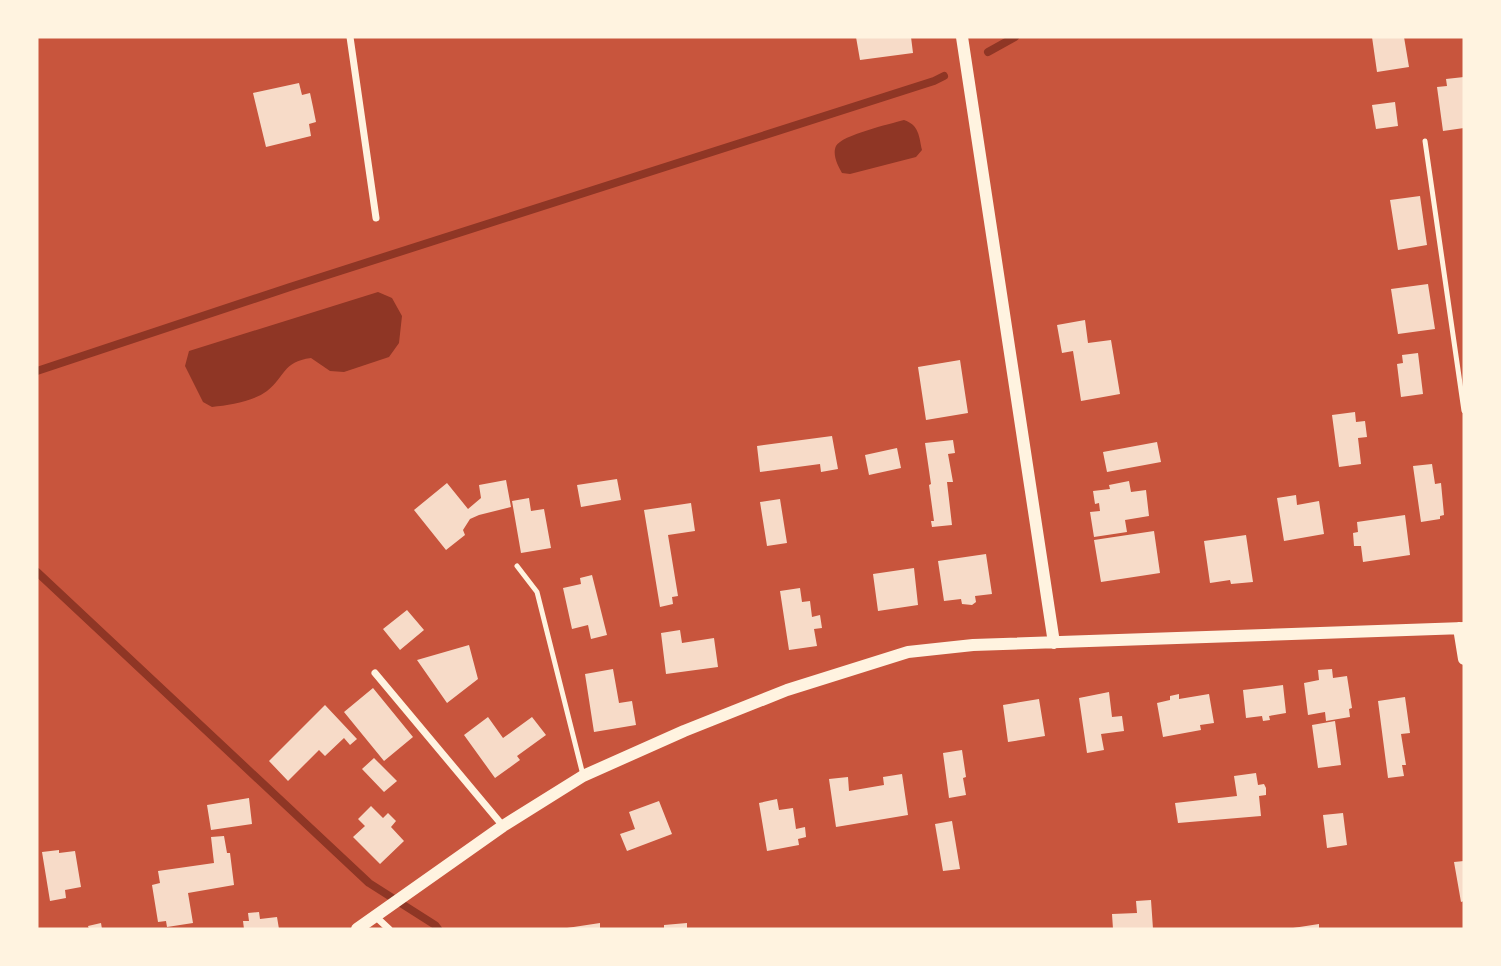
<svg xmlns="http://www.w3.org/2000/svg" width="1501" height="966" font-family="'Public Sans',sans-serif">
  <rect width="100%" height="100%" fill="#c8553d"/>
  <path fill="#8f3625" d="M904,120c15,5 15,16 18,30l-6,7 -66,17 -8,-1c-4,-7 -10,-18 -6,-27 6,-11 54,-22 68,-26z
    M378,292l14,6 10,18 -3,27 -10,14 -45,15 -14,-1 -19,-13c-29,4 -25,18 -44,33 -15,11 -37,14 -55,16l-9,-5 -18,-36 4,-15z"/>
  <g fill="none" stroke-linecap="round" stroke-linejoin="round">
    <path stroke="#8f3625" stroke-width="8" d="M988,52l27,-15
      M37,371l253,-84 644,-206 10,-5
      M37,572l332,311 66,42 3,4"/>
  </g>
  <path fill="#f7dbc8" d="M856,37h55l2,16 -53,7z
    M1372,37h32l5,30 -32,5z
    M1464,77v51l-21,3 -6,-44 10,-1 -1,-7z
    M299,83l3,12 8,-2 3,14 3,15 -7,2 2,12 -45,11 -13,-54z
    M1395,102l3,24 -22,3 -4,-24z
    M1420,196l7,49 -29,5 -8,-50z
    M1428,284l7,45 -37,5 -7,-45z
    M1085,320l3,23 23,-3 9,54 -39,7 -8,-50 -11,2 -5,-28z
    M1418,353l5,41 -22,3 -4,-33 6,-1 -1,-8z
    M960,360l8,53 -42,7 -8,-53z
    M1355,412l1,10 9,-1 2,16 -9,1 3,26 -22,3 -7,-52z
    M832,436l6,33 -17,3 -1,-8 -60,8 -3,-26z
    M953,440l2,13 -7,1 5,28h-6l5,43 -20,2 -1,-6h3l-5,-36 2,-1 -6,-41z
    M1157,442l4,20 -54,10 -4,-20z
    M897,448l4,20 -32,7 -4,-20z
    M1432,464l3,20 6,-1 3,32 -4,1v3l-19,3 -8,-56z
    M617,479l4,21 -40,7 -4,-22z
    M506,480l5,27 -32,8 -9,4 -7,11 2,5 -19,15 -32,-40 33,-27 21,26 13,-11 -2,-13z
    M1129,481l2,11 15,-2 3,26 -24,4 2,12 -33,5 -4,-25 10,-1 -1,-8 -4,1 -2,-13 17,-2 -1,-4z
    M1296,495l1,10 22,-4 5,33 -40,7 -7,-43z
    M529,498l2,13 13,-2 7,39 -30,5 -9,-52z
    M780,499l7,44 -20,3 -7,-44z
    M691,503l4,28 -27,4 10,61 -6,1 1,7 -13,3 -16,-97z
    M1405,515l5,40 -47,7 -2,-16h-7l-1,-13 5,-1 -1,-10z
    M1154,531l6,42 -59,9 -7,-42z
    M1246,535l7,47 -22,2 -1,-4 -20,3 -6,-42z
    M986,554l6,40 -17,2 1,6 -4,3 -10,-1 -1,-5 -17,2 -6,-40z
    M914,568l4,37 -40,6 -5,-37z
    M592,575l15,60 -16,4 -3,-14 -16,4 -9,-41 18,-4 -1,-6z
    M800,588l2,14 8,-1 2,16 8,-2 2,13 -8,1 3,17 -28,4 -9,-59z
    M407,610l17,20 -24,20 -17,-21z
    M680,630l2,13 32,-5 4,29 -52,7 -5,-41z
    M469,645l9,34 -31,24 -30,-43z
    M613,669l6,34 13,-2 4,24 -42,7 -9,-58z
    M1332,669l1,9 14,-2 5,32 -3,1 1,8 -24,4 -1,-9 -17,3 -4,-32 15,-3 -1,-10z
    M1283,685l3,28 -17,3 1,4 -7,1 -1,-5 -16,2 -3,-28z
    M373,688l40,49 -29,24 -40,-49z
    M1109,692l3,25 10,-1 2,15 -23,3 3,16 -17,3 -8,-55z
    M1179,694v5l30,-5 5,29 -14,2 1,5 -38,7 -6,-34 13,-3v-4z
    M1405,697l5,36 -9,1 5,31h-4l2,11 -16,2 -10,-77z
    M1039,699l6,37 -37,6 -5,-37z
    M325,705l32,34 -7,6 -6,-7 -19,18 -6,-6 -31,31 -19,-20z
    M488,717l15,21 29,-21 14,18 -29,21 3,4 -25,18 -31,-43z
    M1335,721l6,44 -23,3 -6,-43z
    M962,750l4,27 -3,1 3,17 -17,3 -6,-45z
    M374,758l23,23 -13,11 -22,-23z
    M1256,773l2,12 6,-1 2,4v7l-7,1 2,20 -83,7 -3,-20 62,-7 -3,-20z
    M902,774l6,41 -72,12 -7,-48 19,-2 1,14 35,-6 -1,-8z
    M249,798l3,26 -41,6 -4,-25z
    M777,799l2,11 14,-2 3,21 9,-2 1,10 -8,2 1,6 -32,6 -8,-48z
    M659,801l13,33 -45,17 -7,-17 15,-5 -6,-17z
    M371,806l12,12 5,-5 8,8 -5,6 13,14 -24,23 -27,-27 12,-11 -7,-7z
    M1343,813l4,32 -20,3 -4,-33z
    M952,821l8,48 -17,2 -8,-47z
    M224,836l3,17h3l4,32 -46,8 5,30 -26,4 -1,-6 -8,1 -6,-37 8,-2 -2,-12 56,-8 -3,-26z
    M59,850v3l16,-2 6,36 -16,3 1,8 -16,3 -8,-49z
    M1464,861v40l-3,1 -7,-40z
    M1151,900l2,29h-40l-1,-15 25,-1 -1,-12z
    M259,912l1,7 17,-2 2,12h-35l-1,-8h6l-1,-8z
    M101,923l1,6h-13l-1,-3z
    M600,923v6h-33v-1z
    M687,923v6h-23v-4z
    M1319,924v5h-26v-1z"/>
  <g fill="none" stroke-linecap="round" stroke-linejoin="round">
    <path stroke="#fff3e0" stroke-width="5" d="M1425,141l39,270
      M517,566l20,26 46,183"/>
    <path stroke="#fff3e0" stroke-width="7" d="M350,37l26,181
      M375,673l128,153
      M375,916l14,13"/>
    <path stroke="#fff3e0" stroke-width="12" d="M962,37l92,606
      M1459,628l5,31
      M357,929l146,-103 80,-50 101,-45 103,-41 121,-38 65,-7 491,-17"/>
  </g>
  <rect width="1501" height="966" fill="none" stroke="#fff3e0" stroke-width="77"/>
</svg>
